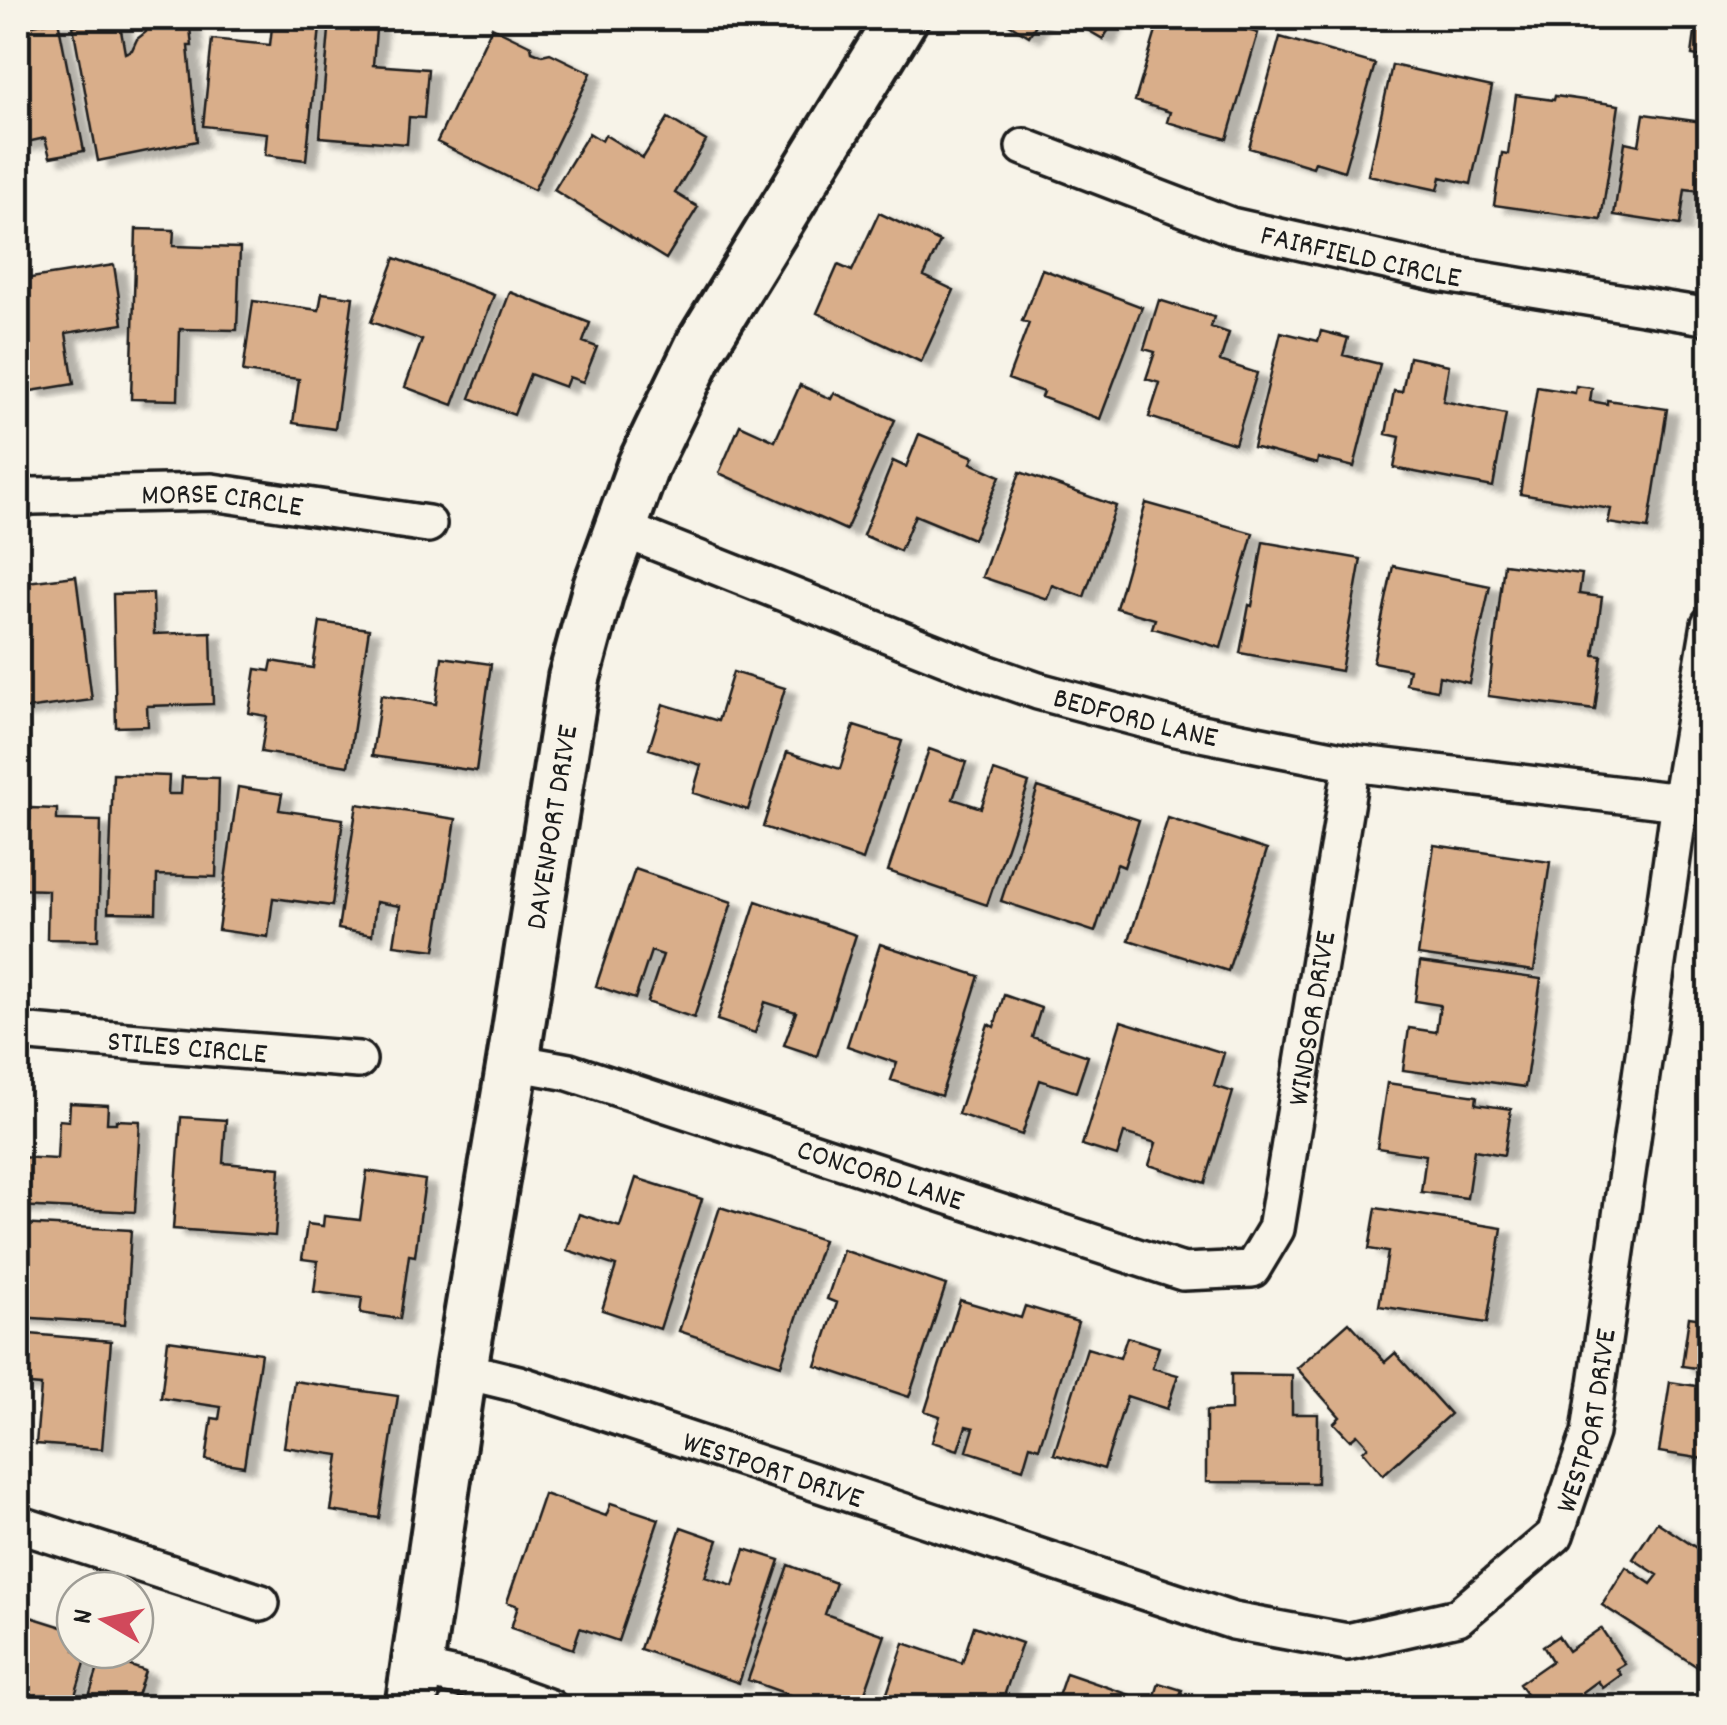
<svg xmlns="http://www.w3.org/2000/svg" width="1727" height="1725" font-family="Dekko,sans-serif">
  <defs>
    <filter id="shadow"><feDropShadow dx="11" dy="6" stdDeviation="2.5" flood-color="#0004"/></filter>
  </defs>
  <rect width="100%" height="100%" fill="#f7f3e8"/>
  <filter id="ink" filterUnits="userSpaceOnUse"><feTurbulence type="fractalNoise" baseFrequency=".01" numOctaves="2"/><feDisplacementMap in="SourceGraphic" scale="20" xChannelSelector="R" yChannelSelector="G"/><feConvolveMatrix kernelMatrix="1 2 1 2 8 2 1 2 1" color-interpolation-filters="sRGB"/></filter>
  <g filter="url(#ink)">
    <path fill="#d9ae8a" stroke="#1c1c1c" stroke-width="2.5" filter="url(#shadow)" d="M145,18h44l3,28h-4l9,95 -99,20 -25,-135 46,-7 6,34 7,-3 5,-11 9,-7z
      M273,18h48l-15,142 -41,-5 2,-22 -64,-7 9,-87 58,6z
      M330,18h47l-4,47 55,4 -4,49 -15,-1 -2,27 -87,-7z
      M999,18h41l-11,18z
      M1067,18h49l-13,21z
      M1160,18h43l55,15 -31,106 -60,-17 3,-10 -35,-11z
      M1697,18h13v40l-18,-3z
      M58,20l26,131 -34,6 -5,-19 -27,6v-75l4,-1 -4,-23v-17z
      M492,27l39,19 1,5 10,4 8,-2 41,20 -57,117 -97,-48z
      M1280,37l95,27 -31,107 -29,-9 -2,5 -64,-19z
      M1392,65l100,22 -21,97 -30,-7 -3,13 -70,-15z
      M1516,95l38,5 1,-4 64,9 -18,115 -107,-15 8,-52 6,1z
      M1644,114l66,9v69l-25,-3 -5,36 -66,-10 11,-73 14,3z
      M668,118l38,23 -31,52 23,14 -32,52 -112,-69 35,-57 13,8 3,-6 38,23z
      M879,213l61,29 -16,34 30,14 -33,72 -104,-49 21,-48 14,6z
      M136,229l38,1 -1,16 67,2 -3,82 -57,-1 -2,71 -47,-1z
      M395,258l99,37 -41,110 -48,-18 17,-47 -51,-18z
      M114,265l9,59 -57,9 8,51 -43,7 -13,-85v-26z
      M1042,269l100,38 -42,112 -59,-22 2,-5 -35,-13 21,-56 -7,-2z
      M510,292l80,31 -7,19 14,5 -14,35 -14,-5 -4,10 -35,-13 -16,41 -44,-17z
      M322,293l31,4 -18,132 -42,-6 6,-44 -56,-7 10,-71 66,9z
      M1159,300l55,17 -3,10 18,6 -9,28 37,12 -22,71 -86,-27 11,-34 -14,-4 9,-27 -11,-3z
      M1321,331l27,7 -5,17 37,9 -26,103 -36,-9 -1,6 -64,-17 28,-115 37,9z
      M1409,357l40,8 -6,36 63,13 -13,73 -99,-19 6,-31 -14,-3 8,-43 8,1z
      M800,385l31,14 3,-6 61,27 -49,110 -127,-57 21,-48 35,16z
      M1576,386l16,2 -2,13 17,3v-4l60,9 -19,120 -40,-6 3,-14 -91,-15 17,-107 38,6z
      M919,434l55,23 -3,6 29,13 -27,63 -58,-24 -15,36 -37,-16 30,-74 13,6z
      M1020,472l96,34 -32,91 -32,-12 -5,14 -65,-22z
      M1146,503l107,30 -32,115 -69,-20 3,-9 -39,-11z
      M1263,542l98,17 -20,112 -101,-18 9,-48 3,1z
      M1504,564l78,10 -3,20 23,3 -8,58 8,1 -7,54 -107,-14z
      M1393,566l97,20 -21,97 -30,-7 -2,14 -31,-6 3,-15 -36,-7z
      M76,576l16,124 -74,10v-127z
      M153,593l1,41 57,-2 2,72 -66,2 1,20 -32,1 -3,-133z
      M320,622l49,7 -21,137 -87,-14 6,-36 -18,-3 7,-44 14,2 2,-10 41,7z
      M442,657l49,7 -15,107 -104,-15 9,-61 55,9z
      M733,672l52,16 -37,122 -55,-17 8,-28 -52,-16 14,-45 55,17z
      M854,726l48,15 -39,119 -100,-33 24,-75 53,17z
      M929,749l37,13 -13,37 28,9 13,-37 35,12 -42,122 -99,-34z
      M113,774l56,2 -1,18h13l1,-17 37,1 -3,99 -59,-2 -1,38 -48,-1z
      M238,787l44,7 -3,16 64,9 -11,87 -59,-8 -5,39 -50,-7z
      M1038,787l101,33 -15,47 -7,-3 -22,68 -94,-31z
      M357,804l99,15 -21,131 -41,-5 6,-39 -24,-4 -4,33 -34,-6z
      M30,808l27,1v11l44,1 -3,119 -51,-1 1,-49 -30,-1v-69h12z
      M1168,818l99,32 -39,121 -99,-31z
      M1434,845l116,17 -16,109 -116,-16z
      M635,869l97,33 -38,116 -47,-16 16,-47 -12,-4 -16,48 -39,-13z
      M756,901l100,34 -39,121 -33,-11 12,-33 -31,-10 -10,31 -38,-13z
      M880,944l99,32 -38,120 -50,-16 6,-17 -50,-17z
      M1420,962l121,17 -16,108 -122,-17 6,-42 27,4 4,-27 -25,-4z
      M1004,995l37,13 -9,29 56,19 -12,36 -36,-12 -18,55 -64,-21 30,-90 6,3z
      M1121,1021l103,32 -10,33 19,6 -28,91 -56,-18 7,-22 -32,-10 -7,23 -35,-11z
      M1387,1083l90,13 -1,8 35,5 -7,46 -30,-5 -7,48 -46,-6 5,-37 -49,-7z
      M70,1103l38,2 -1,18h9v-3l24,1 -5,91 -117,-6v-49l39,2 2,-39 10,1z
      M181,1117l45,3 -3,43 57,5 -5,68 -102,-7z
      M367,1171l58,9 -10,76 -6,-1 -9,64 -40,-6 2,-15 -48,-6 4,-31 -16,-2 5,-35 16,2 1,-10 36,4z
      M636,1178l66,21 -42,130 -58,-19 14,-44 -49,-16 12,-36 41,13z
      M720,1207l103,33 -42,125 -102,-34z
      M1376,1208l126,20 -15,95 -108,-17 9,-54 -19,-3z
      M18,1224l113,6 -6,94 -107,-7z
      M843,1250l103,35 -37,112 -93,-31 21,-63 -10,-4z
      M960,1300l61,18 4,-12 53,16 -39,126 -9,-3 -7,24 -56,-18 7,-23 -8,-2 -8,24 -26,-8 8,-26 -15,-5z
      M1689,1317l21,3v50l-28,-4z
      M1349,1322l36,40 10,-9 55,61 -67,61 -20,-24 5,-5 -11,-12 -7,6 -16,-17 6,-6 -43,-49z
      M18,1333l93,8 -9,108 -66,-5 5,-58 -23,-2z
      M1127,1337l32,10 -7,21 26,7 -11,34 -40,-13 -23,73 -50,-15 33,-106 33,10z
      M168,1340l93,13 -17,113 -38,-6 6,-42 7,1 2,-12 -60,-9z
      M1231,1374l61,1v39h26l-1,69 -111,-1v-71l25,-1z
      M294,1381l104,15 -19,122 -48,-7 8,-56 -55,-8z
      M1670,1382l40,6v72l-51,-8z
      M544,1494l62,22 5,-13 48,16 -41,122 -38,-13 -7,21 -62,-21 7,-22 -11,-4z
      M1657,1522l53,35v118l-108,-70 24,-38 25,17 7,-9 -25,-16z
      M681,1527l37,13 -13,37 28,9 12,-37 35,11 -41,123 -99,-34z
      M788,1565l48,18 -11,31 60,21 -24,69 -14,-5 -3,9h-18l-78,-28z
      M18,1613l57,18v19h14l-18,58h-53z
      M974,1626l48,17 -22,65h-118l22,-65 58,20z
      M1601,1628l24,36 -8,5 4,6 -18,13 -5,-7 -15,11 10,16h-58l-16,-24 33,-23 -9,-15 15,-10 10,15z
      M102,1656l43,15 -12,37h-43l3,-8 -5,-1z
      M1066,1673l76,26 -3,9h-85z
      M1159,1683l23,7 -4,10 22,8h-49z"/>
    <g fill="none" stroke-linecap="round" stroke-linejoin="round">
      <defs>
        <g id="street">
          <path id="s1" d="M1024,147l207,79 208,47 271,44"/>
          <path id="s2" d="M18,499l15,-3 179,-4 216,32"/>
          <path id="s3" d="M620,528l366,145 52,18 138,37 176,35 328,39"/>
          <path id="s4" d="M18,1032l340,28"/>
          <path id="s5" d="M513,1062l56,10 614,200 69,-3 24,-40 76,-466"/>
          <path id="s6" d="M461,1370l58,14 714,237 114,21 111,-25 97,-82 35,-102 90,-631 30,-178"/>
          <path d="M18,1524l243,79"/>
          <path d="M416,1668l59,13 75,27"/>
        </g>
        <g id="secondary">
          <path id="s7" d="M411,1708l50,-338 52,-308 61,-384 24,-88 45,-124 59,-122 200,-326"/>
        </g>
      </defs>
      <use href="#street" stroke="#1c1c1c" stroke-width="42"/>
      <use href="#secondary" stroke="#1c1c1c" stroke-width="58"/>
      <use href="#street" stroke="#f7f3e8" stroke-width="35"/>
      <use href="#secondary" stroke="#f7f3e8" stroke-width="50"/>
    </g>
  </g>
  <g text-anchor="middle" stroke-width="9" stroke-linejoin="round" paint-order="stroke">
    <g font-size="30" fill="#1c1c1c" stroke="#f7f3e8">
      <text dy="10" stroke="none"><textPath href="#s1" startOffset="355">FAIRFIELD CIRCLE</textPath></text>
      <text dy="10" stroke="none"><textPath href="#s2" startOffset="205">MORSE CIRCLE</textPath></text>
      <text dy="10" stroke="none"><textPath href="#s3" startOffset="550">BEDFORD LANE</textPath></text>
      <text dy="10" stroke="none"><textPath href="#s7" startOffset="892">DAVENPORT DRIVE</textPath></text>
      <text dy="10" stroke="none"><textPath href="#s5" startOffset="1032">WINDSOR DRIVE</textPath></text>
      <text dy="10" stroke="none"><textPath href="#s4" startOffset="170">STILES CIRCLE</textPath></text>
      <text dy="10" stroke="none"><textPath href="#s5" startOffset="385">CONCORD LANE</textPath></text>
      <text dy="10" stroke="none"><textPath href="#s6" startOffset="1288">WESTPORT DRIVE</textPath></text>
      <text dy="10" stroke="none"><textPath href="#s6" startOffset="328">WESTPORT DRIVE</textPath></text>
    </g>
  </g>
  <rect width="1727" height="1725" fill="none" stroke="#f7f3e8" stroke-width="60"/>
  <rect x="30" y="30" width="1667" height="1665" fill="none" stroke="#1c1c1c" stroke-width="4" filter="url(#ink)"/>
  <g transform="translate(105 1620) rotate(279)"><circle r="48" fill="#f7f3e8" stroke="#9f9d96" stroke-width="2.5"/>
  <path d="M0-8L18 38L0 25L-18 38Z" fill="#d1495b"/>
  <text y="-15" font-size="28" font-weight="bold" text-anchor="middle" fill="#1c1c1c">N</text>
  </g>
</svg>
